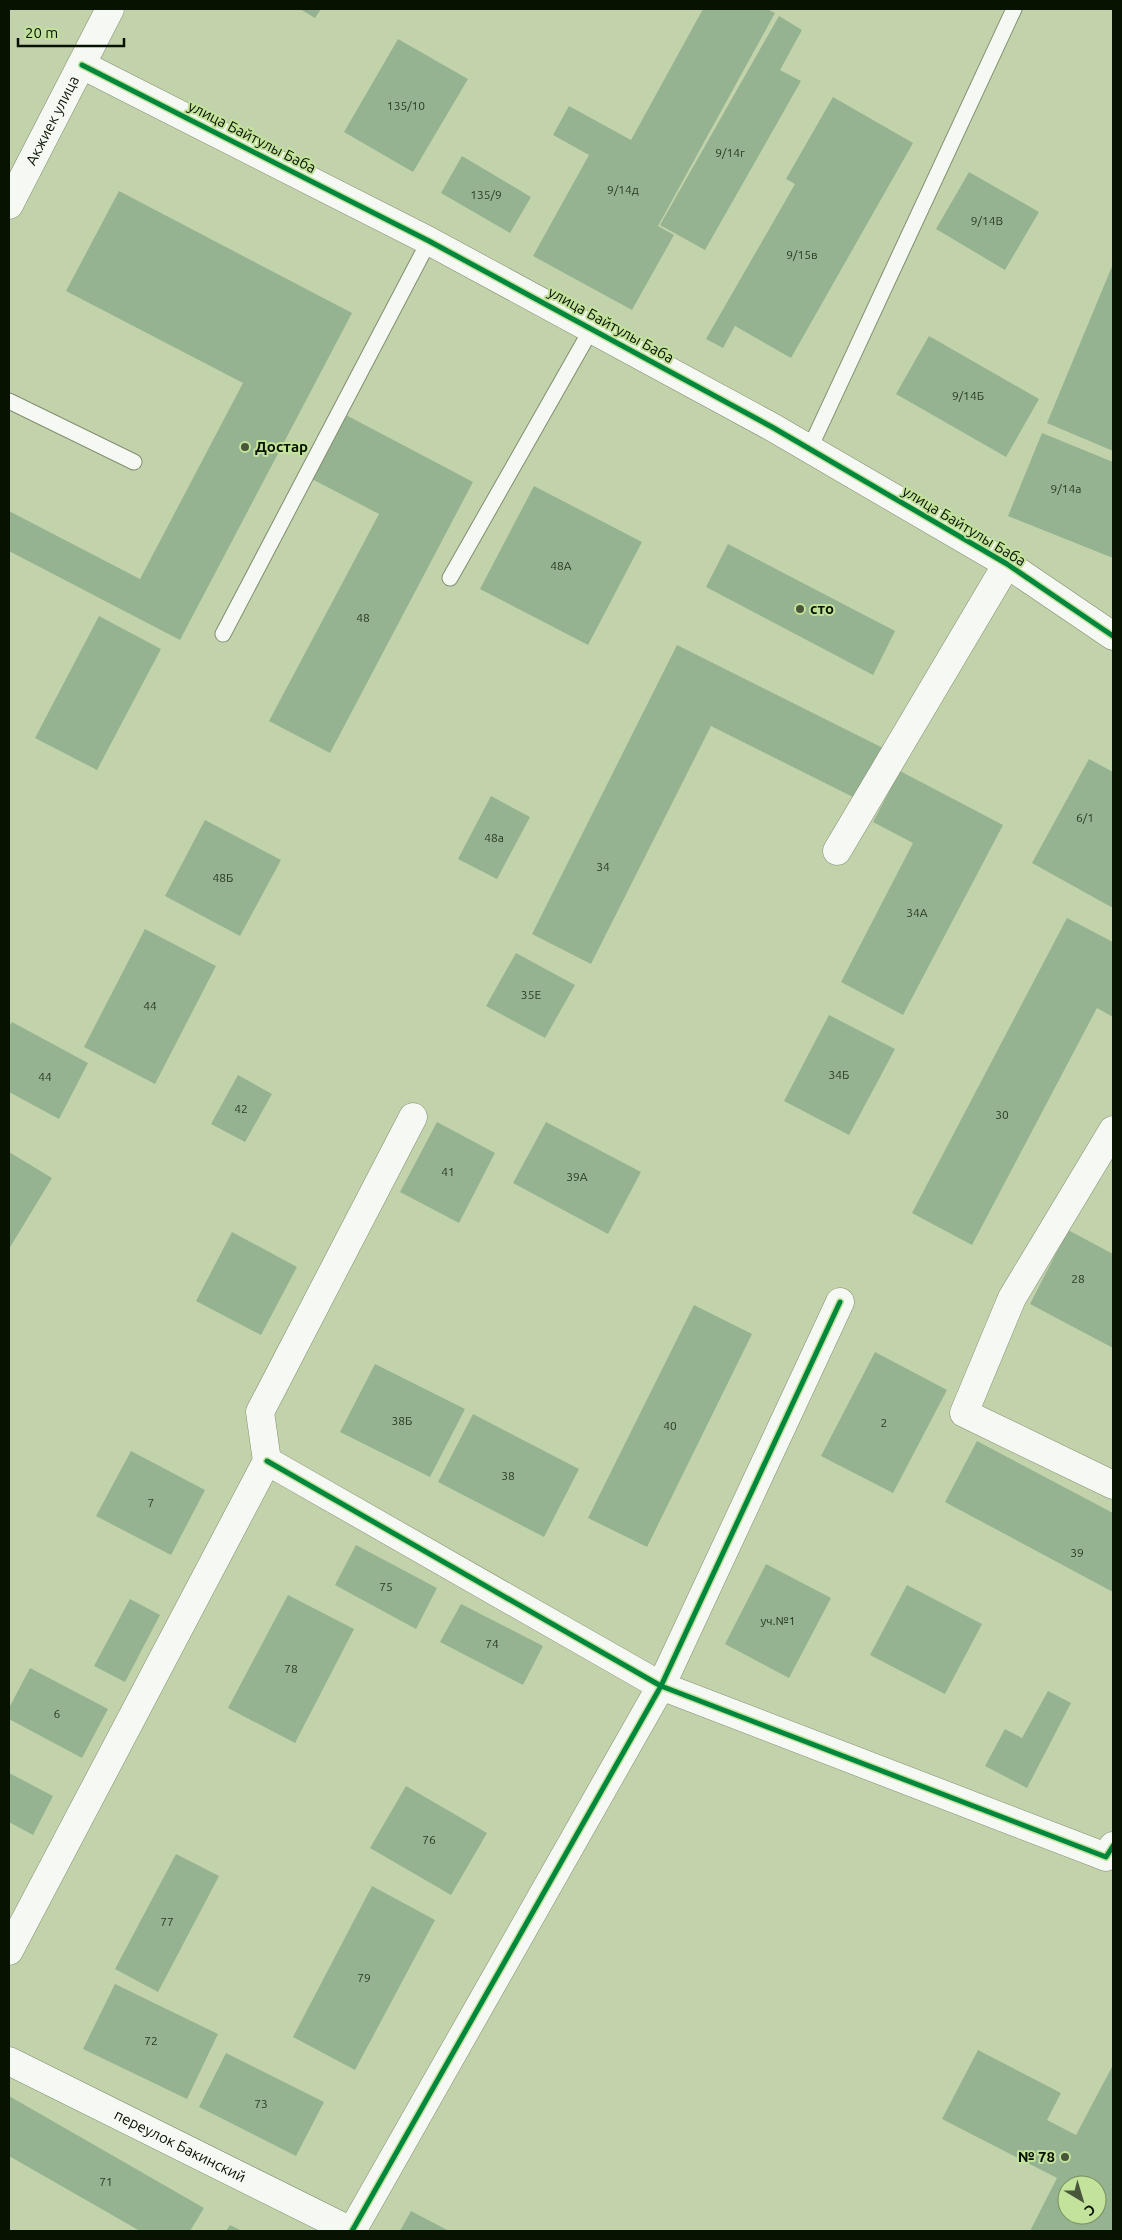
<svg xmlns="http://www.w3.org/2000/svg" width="1122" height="2240" font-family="Ubuntu,sans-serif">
  <rect width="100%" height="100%" fill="#c2d3ac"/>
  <path fill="#95b390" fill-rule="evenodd" d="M300,9h21l-6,9z
    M703,9h64l8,4 -117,213 16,9 -42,75 -99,-54 56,-101 -36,-20 16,-29 62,34z
    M779,16l23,14 -22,40 21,11 -96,169 -45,-25z
    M398,39l70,40 -55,93 -69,-40z
    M833,97l80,46 -122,215 -56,-32 -12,22 -17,-9 89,-155 -9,-5z
    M462,156l69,41 -21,36 -69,-40z
    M969,172l70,40 -34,58 -69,-41z
    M119,191l233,122 -172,327 -171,-89v-40l131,68 103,-196 -177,-92z
    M1113,264v187l-66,-28z
    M929,336l110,63 -33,58 -110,-63z
    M346,415l127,67 -143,271 -61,-32 110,-207 -67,-35z
    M1042,433l71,29v96l-105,-42z
    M534,486l108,56 -54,103 -108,-56z
    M728,544l167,87 -22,44 -167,-88z
    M99,616l62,33 -64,121 -62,-32z
    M677,645l206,103 -26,51 -146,-73 -120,238 -59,-30z
    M1089,759l24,13v136l-81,-45z
    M900,771l103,54 -100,190 -62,-33 72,-139 -40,-21z
    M491,796l39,21 -33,62 -39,-20z
    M205,820l76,40 -41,76 -75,-40z
    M1067,918l46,24v75l-16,-9 -125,237 -60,-32z
    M145,929l71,37 -61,118 -71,-37z
    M516,953l59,32 -30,53 -59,-32z
    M829,1015l66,34 -46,86 -65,-34z
    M12,1022l76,41 -29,56 -50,-27v-65z
    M238,1075l34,19 -27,48 -34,-18z
    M437,1122l58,31 -36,70 -59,-31z
    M546,1122l95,50 -33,62 -95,-51z
    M9,1152l43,26 -43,71z
    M1068,1230l45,24v94l-83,-44z
    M232,1232l65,35 -36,68 -65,-34z
    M694,1305l58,29 -105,213 -59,-29z
    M875,1352l72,38 -54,103 -72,-37z
    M375,1364l90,45 -35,68 -90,-45z
    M473,1414l106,55 -35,68 -106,-55z
    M977,1441l136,72v79l-168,-90z
    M131,1451l74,39 -34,65 -75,-39z
    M356,1545l81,43 -21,41 -81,-44z
    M766,1564l65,34 -42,80 -64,-34z
    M907,1585l75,39 -37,70 -75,-39z
    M288,1595l66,34 -59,114 -67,-35z
    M130,1599l30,16 -35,67 -31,-16z
    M461,1604l82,42 -20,39 -83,-43z
    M30,1668l78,41 -26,49 -73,-39v-11z
    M1048,1691l23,12 -44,85 -42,-22 20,-37 17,9z
    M9,1773l44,23 -20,39 -24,-13z
    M406,1786l81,47 -36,62 -81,-47z
    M176,1854l43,22 -61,116 -43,-23z
    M372,1886l63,34 -80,150 -62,-33z
    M115,1984l103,50 -31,65 -104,-50z
    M978,2050l83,43 -14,27 29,15 37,-70v166h-83l27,-53 -115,-59zM1067,2185h30v30h-30z
    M226,2053l98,49 -28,54 -97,-49z
    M9,2096l195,112 -14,23h-50l-131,-75z
    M411,2211l38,20h-49z
    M230,2225l12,6h-16z"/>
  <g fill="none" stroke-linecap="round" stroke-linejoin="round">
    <defs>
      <path id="lane" d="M9,401l125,61
        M809,450l205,-441
        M450,578l142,-250
        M223,634l206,-393"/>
      <g id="street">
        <path d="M82,65l347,176 343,186 235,137 106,72"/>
        <path id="s1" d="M9,205l101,-196"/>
        <path d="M837,851l170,-287"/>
        <path d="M1113,1130l-101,168 -48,115 149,72"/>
        <path d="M267,1461l394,225 445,171 7,-11"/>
        <path d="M9,1951l258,-490 -7,-49 153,-295"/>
        <path id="s2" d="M9,2061l342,170"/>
        <path d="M352,2231l309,-545 179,-384"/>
      </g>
    </defs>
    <use href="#lane" stroke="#818e6f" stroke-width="17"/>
    <use href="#street" stroke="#818e6f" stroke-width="29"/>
    <use href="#lane" stroke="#f6f8f3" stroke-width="15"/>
    <use href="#street" stroke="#f6f8f3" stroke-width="28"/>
    <defs>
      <path id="cycleway" d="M82,65l347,176 343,186 235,137 106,72
        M267,1461l394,225 445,171 7,-11
        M352,2231l309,-545 179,-384"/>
    </defs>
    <use href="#cycleway" stroke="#c3e39c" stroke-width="8"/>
    <use href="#cycleway" stroke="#00873e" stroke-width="5"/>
  </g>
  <g fill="#49563c" stroke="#c3e39c" stroke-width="2">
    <circle cx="245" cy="447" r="5"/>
    <circle cx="800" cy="609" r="5"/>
    <circle cx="1065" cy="2157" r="5"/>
  </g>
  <g text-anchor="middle" stroke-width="4" stroke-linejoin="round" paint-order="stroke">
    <g font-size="12" fill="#2b3a24">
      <text x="406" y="110">135/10</text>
      <text x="730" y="157">9/14г</text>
      <text x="623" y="194">9/14д</text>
      <text x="486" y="199">135/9</text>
      <text x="987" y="225">9/14В</text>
      <text x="802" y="259">9/15в</text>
      <text x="968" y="400">9/14Б</text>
      <text x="1066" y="493">9/14а</text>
      <text x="561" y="570">48А</text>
      <text x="363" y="622">48</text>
      <text x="1085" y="822">6/1</text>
      <text x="494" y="842">48а</text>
      <text x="603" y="871">34</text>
      <text x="223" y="882">48Б</text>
      <text x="917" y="917">34А</text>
      <text x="531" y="999">35Е</text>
      <text x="150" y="1010">44</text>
      <text x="839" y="1079">34Б</text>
      <text x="45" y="1081">44</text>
      <text x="241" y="1113">42</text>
      <text x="1002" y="1119">30</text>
      <text x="448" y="1176">41</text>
      <text x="577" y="1181">39А</text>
      <text x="1078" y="1283">28</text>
      <text x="402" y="1425">38Б</text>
      <text x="884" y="1427">2</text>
      <text x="670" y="1430">40</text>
      <text x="508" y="1480">38</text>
      <text x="151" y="1507">7</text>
      <text x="1077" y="1557">39</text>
      <text x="386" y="1591">75</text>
      <text x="778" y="1625">уч.№1</text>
      <text x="492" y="1648">74</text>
      <text x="291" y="1673">78</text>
      <text x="57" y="1718">6</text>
      <text x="429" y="1844">76</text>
      <text x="167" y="1926">77</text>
      <text x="364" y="1982">79</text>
      <text x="151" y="2045">72</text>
      <text x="261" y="2108">73</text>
      <text x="106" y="2186">71</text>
    </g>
    <g font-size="15" fill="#081200" stroke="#c3e39c">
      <text dy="5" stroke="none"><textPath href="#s1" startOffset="95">Акжиек улица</textPath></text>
      <text transform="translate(252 137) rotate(27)" y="5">улица Байтулы Баба</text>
      <text transform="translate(611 325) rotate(29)" y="5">улица Байтулы Баба</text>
      <text transform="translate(964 526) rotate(31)" y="5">улица Байтулы Баба</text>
      <text dy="5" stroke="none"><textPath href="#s2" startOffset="191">переулок Бакинский</textPath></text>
    </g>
    <g font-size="15" font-weight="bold" fill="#081200" stroke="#c3e39c" text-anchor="start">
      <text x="255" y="452">Достар</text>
      <text x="810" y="614">сто</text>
      <text x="1055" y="2162" text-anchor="end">№ 78</text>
    </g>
  </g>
  <rect width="1122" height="2240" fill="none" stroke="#081200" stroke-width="20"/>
  <g transform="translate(1082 2200) rotate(142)"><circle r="24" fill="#c3e39c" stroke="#788f5e"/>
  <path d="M0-4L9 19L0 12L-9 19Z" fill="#49563c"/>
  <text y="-8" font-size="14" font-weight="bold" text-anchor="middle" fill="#081200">С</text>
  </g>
  <path d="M18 38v8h106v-8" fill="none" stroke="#081200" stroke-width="2.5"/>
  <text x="25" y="38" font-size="15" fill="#081200" stroke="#c3e39c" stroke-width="4" paint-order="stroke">20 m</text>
</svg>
